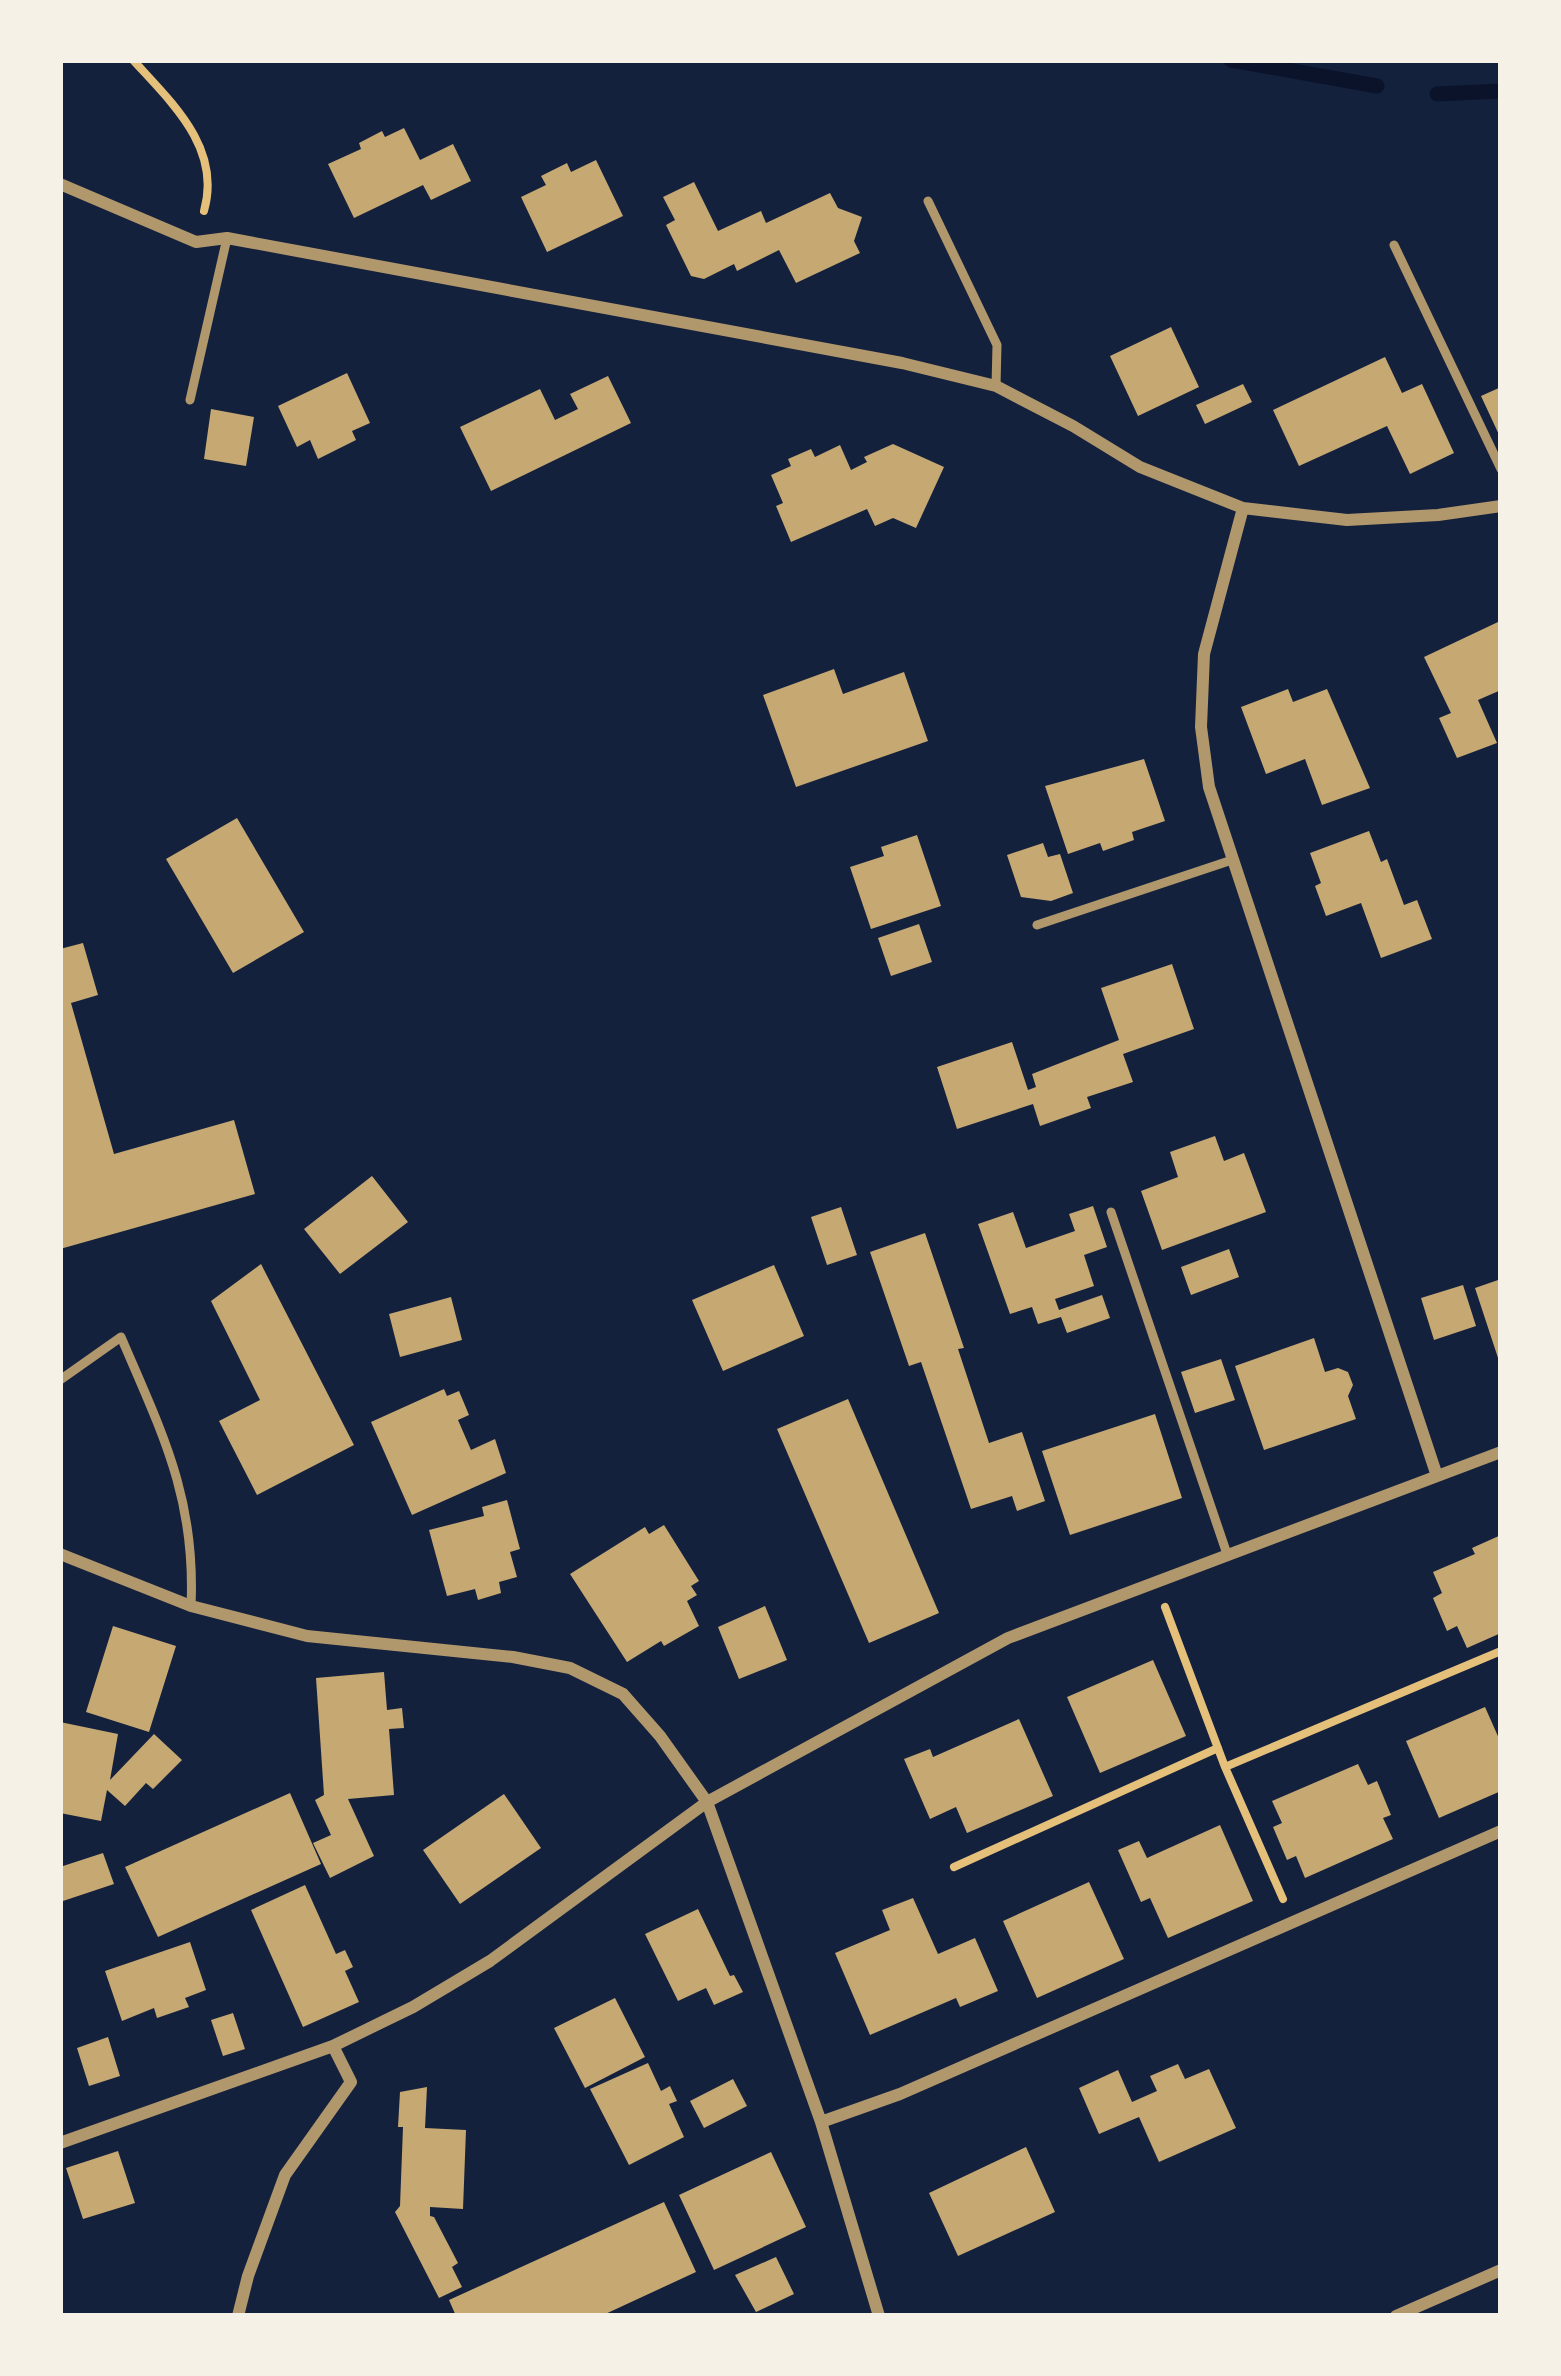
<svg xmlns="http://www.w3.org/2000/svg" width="1561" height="2376" font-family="Overpass,sans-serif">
  <rect width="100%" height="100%" fill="#14213d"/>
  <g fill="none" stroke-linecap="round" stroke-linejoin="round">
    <path stroke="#0b132b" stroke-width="15" d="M1231,60l146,26
      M1437,94l64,-3"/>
  </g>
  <path fill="#c6a872" d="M404,128l16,32 33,-16 18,37 -40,19 -8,-15 -69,33 -26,-54 33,-15 -2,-6 23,-12 3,6z
    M596,160l27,56 -76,36 -26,-55 25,-12 -5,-9 26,-13 4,9z
    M694,182l24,49 43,-20 5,12 64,-30 8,15 24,9 -8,24 6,12 -64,30 -17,-33 -42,21 -3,-7 -30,15 -13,-3 -25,-51 9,-5 -12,-23z
    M1171,327l28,60 -61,29 -28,-60z
    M1385,357l17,36 20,-9 32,69 -44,21 -23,-48 -88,40 -26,-56z
    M347,373l23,50 -18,8 4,9 -38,19 -8,-19 -13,7 -19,-41z
    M608,376l23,47 -140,68 -31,-64 80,-38 15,31 23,-11 -8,-15z
    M1243,384l9,18 -47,22 -9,-19z
    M1501,387v52l-20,-43z
    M211,409l43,8 -8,49 -42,-7z
    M893,444l51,23 -28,61 -23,-10 -18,8 -8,-17 -76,33 -15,-36 7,-3 -12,-28 20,-9 -3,-7 23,-10 4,8 25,-12 11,25 16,-8 -3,-5z
    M1498,622l3,68 -23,10 19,43 -40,15 -18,-40 12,-5 -27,-56z
    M834,669l9,25 61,-22 24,69 -132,46 -33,-92z
    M1288,689l5,13 34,-13 43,99 -48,17 -17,-46 -39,15 -25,-67z
    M1144,759l21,62 -33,11 2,8 -31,11 -3,-8 -32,11 -23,-68z
    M237,818l67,114 -71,41 -67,-114z
    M1369,831l12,31 6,-3 17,46 13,-5 15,39 -51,19 -20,-55 -35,13 -11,-30 6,-3 -11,-30z
    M917,835l24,71 -70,23 -21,-62 34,-11 -3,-9z
    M1043,843l5,14 12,-3 13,39 -22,8 -30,-4 -14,-42z
    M919,924l13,38 -41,14 -13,-38z
    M83,943l15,52 -27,8 43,151 120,-34 21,74 -195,55v-300z
    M1172,964l22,65 -71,25 10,28 -46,15 4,11 -51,18 -7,-22 -76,25 -20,-62 75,-25 16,48 8,-3 -4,-13 87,-34 -18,-52z
    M1215,1136l9,25 20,-8 22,59 -104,38 -21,-59 37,-14 -8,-25z
    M372,1176l36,46 -68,52 -36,-45z
    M1093,1206l14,41 -23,8 10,31 -39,13 4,11 43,-15 8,23 -43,15 -6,-16 -23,7 -6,-17 -22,7 -32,-90 35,-12 13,36 49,-17 -6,-17z
    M841,1207l16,48 -30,10 -16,-48z
    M925,1233l39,115 -6,1 31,94 33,-11 23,69 -28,10 -5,-15 -41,13 -50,-147 -12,4 -39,-114z
    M1229,1249l10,28 -48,18 -10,-28z
    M261,1264l93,181 -97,50 -38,-74 41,-21 -49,-99z
    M774,1265l30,71 -81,35 -31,-71z
    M1501,1279v85h-1l-25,-76z
    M1463,1285l13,41 -42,14 -13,-42z
    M451,1297l11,43 -62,17 -11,-43z
    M1314,1338l11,34 13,-4 10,4 5,13 -5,11 8,23 -92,31 -29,-84z
    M1221,1359l14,41 -40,13 -14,-41z
    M444,1389l3,7 12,-5 10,24 -11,5 13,30 24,-11 11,34 -94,42 -41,-93z
    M848,1399l91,214 -70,30 -92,-214z
    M1155,1414l27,84 -112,37 -28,-84z
    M507,1500l13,49 -10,3 7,25 -18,5 2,11 -23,7 -3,-11 -28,7 -18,-66 55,-14 -2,-9z
    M664,1525l35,56 -8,5 6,9 -10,6 12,25 -35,20 -3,-5 -34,21 -57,-88 75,-47 4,7z
    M1501,1535v98l-34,15 -10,-22 -10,5 -14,-33 9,-5 -9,-21 42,-18 -3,-6z
    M765,1606l22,54 -48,19 -21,-52z
    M113,1626l63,20 -27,86 -63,-20z
    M1153,1660l33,76 -86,37 -33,-76z
    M384,1672l3,38 15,-2 2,20 -15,1 5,66 -46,4 26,57 -44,22 -17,-35 18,-8 -16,-35 9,-5 -8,-117z
    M1485,1707l16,36v48l-62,27 -33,-77z
    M1019,1719l34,77 -86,37 -11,-26 -26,12 -26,-60 26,-10 3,8z
    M60,1722l58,12 -8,46 44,-46 28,26 -29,29 -7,-6 -21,23 -18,-16 -6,31 -41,-8z
    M1358,1764l10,21 9,-4 14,34 -8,3 10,21 -88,39 -9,-22 -9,4 -14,-33 9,-4 -10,-22z
    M290,1793l31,71 -163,73 -33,-70z
    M504,1794l37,54 -81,56 -37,-54z
    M1220,1825l33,76 -85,37 -18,-40 -9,4 -23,-52 21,-9 8,17z
    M103,1853l11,31 -54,18v-35z
    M1089,1882l35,77 -87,39 -34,-77z
    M305,1885l31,69 9,-4 8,17 -8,4 14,31 -56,25 -52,-117z
    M913,1898l25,56 37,-16 23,53 -38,16 -4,-9 -86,37 -35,-82 55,-23 -8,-20z
    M698,1909l32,67 4,-1 9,17 -29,13 -8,-17 -28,13 -33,-67z
    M190,1942l16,48 -21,8 4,9 -32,11 -3,-10 -32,13 -17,-50z
    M615,1998l30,59 -60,31 -31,-60z
    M233,2013l12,36 -22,7 -12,-36z
    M108,2037l12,39 -31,10 -12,-38z
    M648,2063l13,28 9,-5 7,15 -8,3 15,33 -55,28 -39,-76z
    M1178,2064l7,15 24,-10 27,59 -77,34 -20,-45 -40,17 -20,-46 39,-18 14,32 25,-11 -7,-15z
    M733,2079l14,27 -43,22 -14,-27z
    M427,2087l-2,41 41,2 -3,79 -33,-2v9l4,1 24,46 -6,4 10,20 -23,11 -44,-86 5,-6 3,-79h-5l2,-35z
    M1026,2147l29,65 -97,44 -29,-63z
    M118,2151l17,52 -52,16 -17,-51z
    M771,2152l35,75 -92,43 -35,-75z
    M664,2202l32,70 -95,44h-145l-7,-16z
    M776,2257l18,37 -38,18 -21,-37z"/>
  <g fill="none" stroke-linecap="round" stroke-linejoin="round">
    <path stroke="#e5c07b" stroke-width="8" d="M133,60c39,43 89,88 71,151
      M1165,1607l60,160 58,132
      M1225,1767l276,-116
      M954,1867l264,-119"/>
    <path stroke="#b1986c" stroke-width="9" d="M928,201l69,144 -1,41
      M1394,245l107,224
      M190,400l37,-162
      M1037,925l195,-65
      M1111,1212l116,342
      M60,1380l61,-43c41,96 75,161 70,269"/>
    <path stroke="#b1986c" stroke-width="12" d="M60,184l136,58 31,-4 675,125 94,23 77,40 67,41 103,41 104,12 91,-5 63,-9
      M1243,508l-39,146 -3,73 8,60 228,689
      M60,1554l131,52 116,30 206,21 57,11 53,26 37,42 47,66 114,320 58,194
      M821,2122l79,-28 601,-263
      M60,2143l273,-97 80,-39 77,-46 217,-159 301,-164 493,-186
      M238,2316l10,-40 37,-101 66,-93 -18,-36
      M1396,2316l105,-46"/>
  </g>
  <rect width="1561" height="2376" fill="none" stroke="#f6f1e7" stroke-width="126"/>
</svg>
